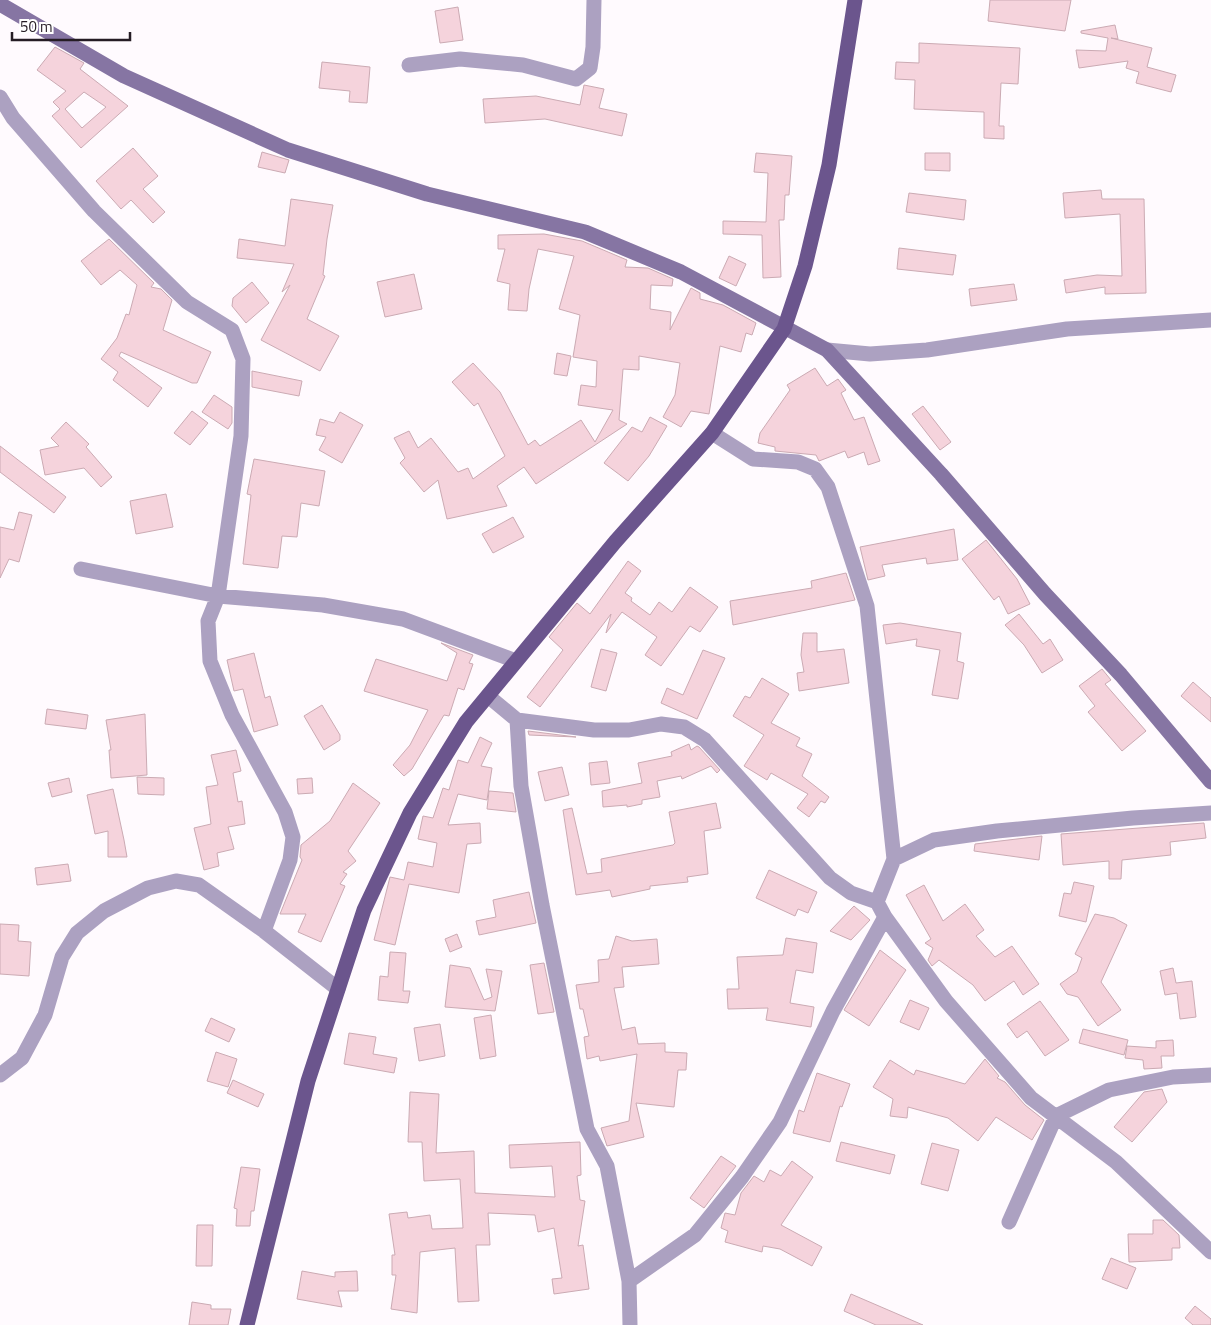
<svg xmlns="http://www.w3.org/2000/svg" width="1211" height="1325" font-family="'Titillium Web',sans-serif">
  <rect width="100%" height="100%" fill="#fffafe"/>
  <path fill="#f5d3dc" stroke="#cbaab3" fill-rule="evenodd" d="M990,0h81l-6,31 -77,-10z
    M458,7l5,33 -23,3 -5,-32z
    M1115,25l3,14 -7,-1 41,10 -5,19 29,8 -5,17 -35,-9 3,-11 -13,-4 2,-7 -49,7 -3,-18 30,1 2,-13 -27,-5v-2z
    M919,43l101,5 -2,36 -17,-1 -2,43h5v13l-20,-1v-26l-70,-3 1,-29 -20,-1 1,-17 23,1z
    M55,47l29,16 -4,6 48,37 -47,42 -29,-32 8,-7 -7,-7 13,-11 -29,-21zM84,92l22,15 -24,21 -17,-19z
    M322,62l48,5 -3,36 -18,-1 1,-11 -31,-3z
    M584,85l20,4 -5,19 28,6 -5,22 -77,-17 -60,4 -2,-24 53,-3 44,9z
    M133,148l25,28 -15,13 22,23 -12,11 -22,-23 -10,9 -25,-28z
    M262,152l27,8 -4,13 -27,-6z
    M756,153l36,3 -3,39h-4l-1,25h-5l2,57 -18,1 -1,-43 -39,-1v-13l43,1 2,-49 -14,-1z
    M925,153h25v18l-25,-1z
    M1101,190l1,9h42l2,94 -41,1v-7l-39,6 -2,-13 33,-5 25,1 -2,-62 -55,4 -2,-25z
    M909,193l57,7 -2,20 -58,-8z
    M291,199l42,6 -6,34 -4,36 2,1 -18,43 32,17 -19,35 -59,-31 29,-55 -8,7 12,-28 -57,-6 2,-19 46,7z
    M544,234l38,7 45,19 -2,7 23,1 25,11 -1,7 -21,-1 -1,24 21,3 -1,18 21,-42 9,5v6l23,6 33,18 -4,12 -6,-2 -5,19 -21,-6 -11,68 -18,-3 -10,16 -18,-10 12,-22 5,-32 -41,-7v14l-16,-1 -4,51 8,4 -91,60 -12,-17 -27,19 10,20 -60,13 -9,-39 -14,12 -24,-29 5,-5 -11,-20 15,-7 9,17 13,-10 27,34 10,-4 5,11 32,-23 -27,-53 -4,3 -22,-24 21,-19 27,29 28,53 7,-5 5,6 41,-26 14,22 18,-32 -35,-5 3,-20 15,2 1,-26 -24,-4 7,-42 -21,-6 15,-53 -36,-7 -9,40 -2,22 -19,-1 2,-26 -13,-3 8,-32h-7v-14z
    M109,239l45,44 -3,4 10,2 11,11 -9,30 48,22 -14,31h-5l-71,-31 -2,4 43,32 -14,19 -35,-27 5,-8 -17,-13 16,-21 9,-24 3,1 8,-30 -17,-15 -19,15 -20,-24z
    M899,248l57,7 -3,20 -56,-6z
    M729,256l17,8 -10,22 -17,-8z
    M414,274l8,35 -37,8 -8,-35z
    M252,282l17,21 -23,20 -14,-17 1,-8z
    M1014,284l3,16 -46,6 -2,-17z
    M557,353l14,3 -4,20 -13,-2z
    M815,368l12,18 11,-7 8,11 -5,3 13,27 10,-3 16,44 -12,4 -4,-13 -16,6 -3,-7 -26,10 -3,-6 -41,-4v-4l-17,-4 2,-10 30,-43 -3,-5z
    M252,371l50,10 -3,15 -47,-9z
    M214,395l18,12v16l-4,6 -26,-17z
    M923,406l28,36 -11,8 -28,-36z
    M192,411l16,12 -18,22 -16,-12z
    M340,412l23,13 -21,38 -23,-13 7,-13 -10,-2 4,-16 14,4z
    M650,417l17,9 -18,30 -21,25 -24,-18 28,-36 10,5z
    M66,422l23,22 -3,3 26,30 -11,10 -17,-19 -39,7 -5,-25 19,-4 -8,-8z
    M0,446l66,51 -12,16 -54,-41z
    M254,459l71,12 -6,35 -18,-3 -4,34 -15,-1 -4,32 -35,-4 8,-69 -4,-1z
    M166,494l7,33 -37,7 -6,-33z
    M19,512l13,3 -13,47 -10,-3 -9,19v-51l14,3z
    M513,517l11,20 -31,16 -11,-19z
    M954,529l4,31 -31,4 -1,-6 -44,7 3,11 -17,4 -8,-33z
    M986,540l31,39 13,25 -22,10 -9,-18 -5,4 -32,-41z
    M628,561l13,10 -16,22 7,5 -1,3 19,14 9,-13 13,10 18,-25 28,20 -18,25 -10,-6 -29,40 -16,-11 12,-18 -35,-25 -16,21 5,-19 -71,93 -13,-10 36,-47 -14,-13 28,-34 13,11z
    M846,573l9,27 -122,25 -3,-24 82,-13 -1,-7z
    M1019,614l24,30 7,-5 13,21 -21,13 -18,-28 -19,-20z
    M900,623l61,10 -4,28 7,2 -6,36 -26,-4 8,-45 -24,-4 1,-7 -31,5 -3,-19z
    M803,633h14v19l27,-3 5,34 -50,8 -2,-18 7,-1 -3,-17z
    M441,643l32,12 -4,8 4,1 -9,26 -6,-2 -9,28 -5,-1 -32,54 -8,7 -11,-11 17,-20 18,-35 -64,-19 12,-32 71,22 10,-28z
    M601,649l16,4 -11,38 -15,-4z
    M703,650l22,8 -28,61 -36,-16 6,-15 16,7z
    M254,653l11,45 5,-2 8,29 -24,7 -11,-43 -9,2 -7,-31z
    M1102,669l9,11 -6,4 41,47 -24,20 -34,-39 7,-6 -16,-20z
    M762,678l27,16 -18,29 29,15 -4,8 16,8 -10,22 27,21 -4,6 -4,-2 -12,16 -12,-9 11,-14 -37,-21 -4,7 -23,-14 20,-31 -31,-19 12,-20 5,2z
    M1193,682l18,16v24l-30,-26z
    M322,705l18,30v5l-16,10 -20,-34z
    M47,709l41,6 -2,14 -41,-5z
    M145,714l2,61 -36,3 -2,-28h2l-5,-30z
    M528,731l48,6 -47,-2z
    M480,737l12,6 -11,23 11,2 -5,32 -29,-6 -10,31 32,-2 1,20 -14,1 -8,49 -50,-9 -14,61 -21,-5 16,-63 14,3 4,-18 25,5 4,-24 -19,-4 5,-23 10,2 10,-30 6,2 9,-30 10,3z
    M689,744l2,6 6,-4 2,1 21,23 -3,3 -6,-7 -29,13 -1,-3 -24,5 3,16 -18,3v4l-15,3v-2l-24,2 -1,-16 40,-8 -4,-20 34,-7 -1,-4z
    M236,750l5,21 -8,2 5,29 4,-1 3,23 -17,3 6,22 -17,4 2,13 -15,4 -10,-42 17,-4 -5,-37 12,-2 -7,-30z
    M607,761l3,22 -19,2 -2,-22z
    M562,767l7,28 -24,6 -7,-29z
    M137,777l27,1v17l-26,-1z
    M69,778l3,14 -20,5 -4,-14z
    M312,778l1,15 -15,1 -1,-15z
    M353,783l27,20 -32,48 8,10 -13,11 4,2 -7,10 5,2 -24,56 -23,-10 8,-18h-26l22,-54 -2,-3 1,-12 29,-24z
    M113,789l11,51 3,17h-19v-26l-13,3 -8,-39z
    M489,791l24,2 3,19 -29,-3z
    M716,803l5,25 -17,3 4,43 -21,3 1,5 -38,4v3l-38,8 -2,-7 -34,5 -13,-85 9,-2 15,66 15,-2 -1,-13 72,-14 2,-2 -6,-31z
    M1204,823l2,15 -36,4 1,13 -49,5 -1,19h-12v-18l-46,4 -2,-31z
    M1042,836l-3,24 -65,-9 1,-7z
    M68,864l3,17 -34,4 -2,-17z
    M769,870l48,22 -9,21 -10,-4 -3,7 -39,-18z
    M1074,882l20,4 -8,36 -27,-6 5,-23 7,1z
    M924,885l19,36 22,-17 19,26 -8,6 19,21 17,-11 27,38 -16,11 -9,-14 -29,20 -12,-16 -34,-25 -7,6 -4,-6 5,-12 -8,-5 6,-4 -25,-44z
    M529,892l7,31 -57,12 -3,-14 20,-4 -3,-17z
    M854,906l16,14 -19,20 -21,-9z
    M1095,914l19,4 13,7 -26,57 20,28 -23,16 -20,-29 -11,-3 -7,-10 17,-12 5,-14 -7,-4z
    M0,924l19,1 -1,16 13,1 -2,34 -29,-2z
    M457,934l5,13 -12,5 -5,-13z
    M616,936l16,5 25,-2 2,25 -37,3 2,20 -10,1 8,42 13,-3 3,17 27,-1v9l22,1 -1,17h-8l-4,37 -38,-4 8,34 -37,9 -6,-18 28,-7 8,-67 -37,7 -1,-5 -12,3 -3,-22 5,-1 -6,-27h-3l-4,-24 23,-3 -1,-22 11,-1z
    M786,938l31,5 -4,30 -17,-3 -6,33 24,4 -3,20 -45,-7 2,-12 -40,1 -1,-20h12l-2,-32 46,-2z
    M880,950l26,20 -37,56 -25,-16z
    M390,952l16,1 -3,38h7l-2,12 -30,-3 2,-24 8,1z
    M544,963l10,49 -16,2 -8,-49z
    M450,965l20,3 14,32 8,-3 -6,-28 16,2 -7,40 -50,-4z
    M1173,968l3,15 16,-2 4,36 -16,2 -3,-26 -12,2 -5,-24z
    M910,1000l19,8 -10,22 -19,-8z
    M1040,1001l29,39 -24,16 -18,-25 -10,7 -10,-14z
    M491,1015l5,41 -16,3 -6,-41z
    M211,1018l24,11 -6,13 -24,-11z
    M440,1024l5,32 -26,5 -5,-33z
    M1083,1029l45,11 -4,15 -45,-12z
    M349,1033l27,4 -3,17 24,4 -3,15 -50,-9z
    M1173,1040l1,16h-13l1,12 -18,1 -1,-9 -18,-2 2,-12 29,2v-7z
    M216,1052l21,7 -9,28 -21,-6z
    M985,1059l14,17 -2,2 8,4 20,23 19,15 -12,20 -36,-23 -18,24 -30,-23 -40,-11 -1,11 -17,-2 3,-17 -20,-12 17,-27 24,15 2,-5 49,14z
    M817,1073l33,11 -8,23 -2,-1 -10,36 -37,-9 6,-23 5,2z
    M233,1080l31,14 -6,13 -31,-14z
    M1162,1089l5,13 -35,40 -18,-15 30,-35z
    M410,1092l29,2 -3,59 38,-2 1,42 80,4 -3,-31 -42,2 -1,-23 71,-3 1,33 -4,1 3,24 5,1 -7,45 5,-1 6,44 -35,5 -2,-15 10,-1 -8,-50 -16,4 -3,-17 -47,-2 2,32h-14l3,56 -21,1 -3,-54 -35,4 -3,61 -26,-4 5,-34h-4v-20h3l-6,-41 18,-2 1,6 22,-3 2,14 31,-1 -3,-49 -36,2 -2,-39h-14z
    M841,1142l54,13 -5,19 -54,-13z
    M932,1143l27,7 -11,41 -27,-7z
    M721,1156l15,10 -32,42 -14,-10z
    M792,1161l21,16 -32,48 41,22 -10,19 -32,-17 -17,-3 -1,6 -37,-10 3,-11 -7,-3 4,-15 10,2 6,-22 13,-17 10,6 6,-12 11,6z
    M241,1167l19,2 -6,42h-3l-1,15h-14l1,-17 -3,-1z
    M1153,1220h10l16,15 1,13h-8v12l-43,2 -1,-28h25z
    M197,1225h16l-1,41h-16z
    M1111,1258l25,10 -9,21 -25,-10z
    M302,1271l33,6v-5l22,-1 1,20h-20l4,16 -45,-8z
    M851,1294l72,31h-47l-32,-14z
    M192,1302l19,3v4h20l-3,16h-39z
    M1195,1306l16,13v6h-18l-8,-7z"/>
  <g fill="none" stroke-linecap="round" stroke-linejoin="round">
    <path stroke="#aca1c1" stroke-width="15" d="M409,65l51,-6 63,6 53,14 14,-11 3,-21 1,-47
      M0,97l13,21 81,93 93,91 45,28 11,29 -2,77 -23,160 -10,25 2,40 22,54 53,97 8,25 -3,23 -26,71
      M827,350l43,4 57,-4 140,-21 144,-9
      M712,433l41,26 45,3 17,7 13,18 39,119 27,253 -17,43 8,15 61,84 85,97 85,64 95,90
      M81,569l137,27 105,9 80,14 113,42
      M488,696l29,24 77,10h35l32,-6 23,3 21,13 125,138 21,15 26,9
      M517,720l4,66 21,119 45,224 20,37 22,115 1,44
      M894,859l40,-19 63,-9 136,-13 78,-5
      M0,1075l22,-17 23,-43 17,-58 15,-24 27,-22 44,-23 28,-7 23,4 65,46 74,58
      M1009,1222l47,-106 53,-26 64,-13 38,-2
      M629,1281l66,-46 47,-58 38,-55 53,-111 52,-94"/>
    <path stroke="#8675a3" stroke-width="15" d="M0,4l124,72 164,74 139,44 158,38 96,40 146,78 114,124 104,120 76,81 90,107"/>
    <path stroke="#6b558d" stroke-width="15" d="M247,1325l61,-244 56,-171 46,-97 56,-91 149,-180 97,-109 72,-104 21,-63 24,-101 26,-165"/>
  </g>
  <path d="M12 32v8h118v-8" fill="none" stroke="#251c24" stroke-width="2.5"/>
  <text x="20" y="32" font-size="15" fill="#251c24" stroke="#ffffff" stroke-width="4" paint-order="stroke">50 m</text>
</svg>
